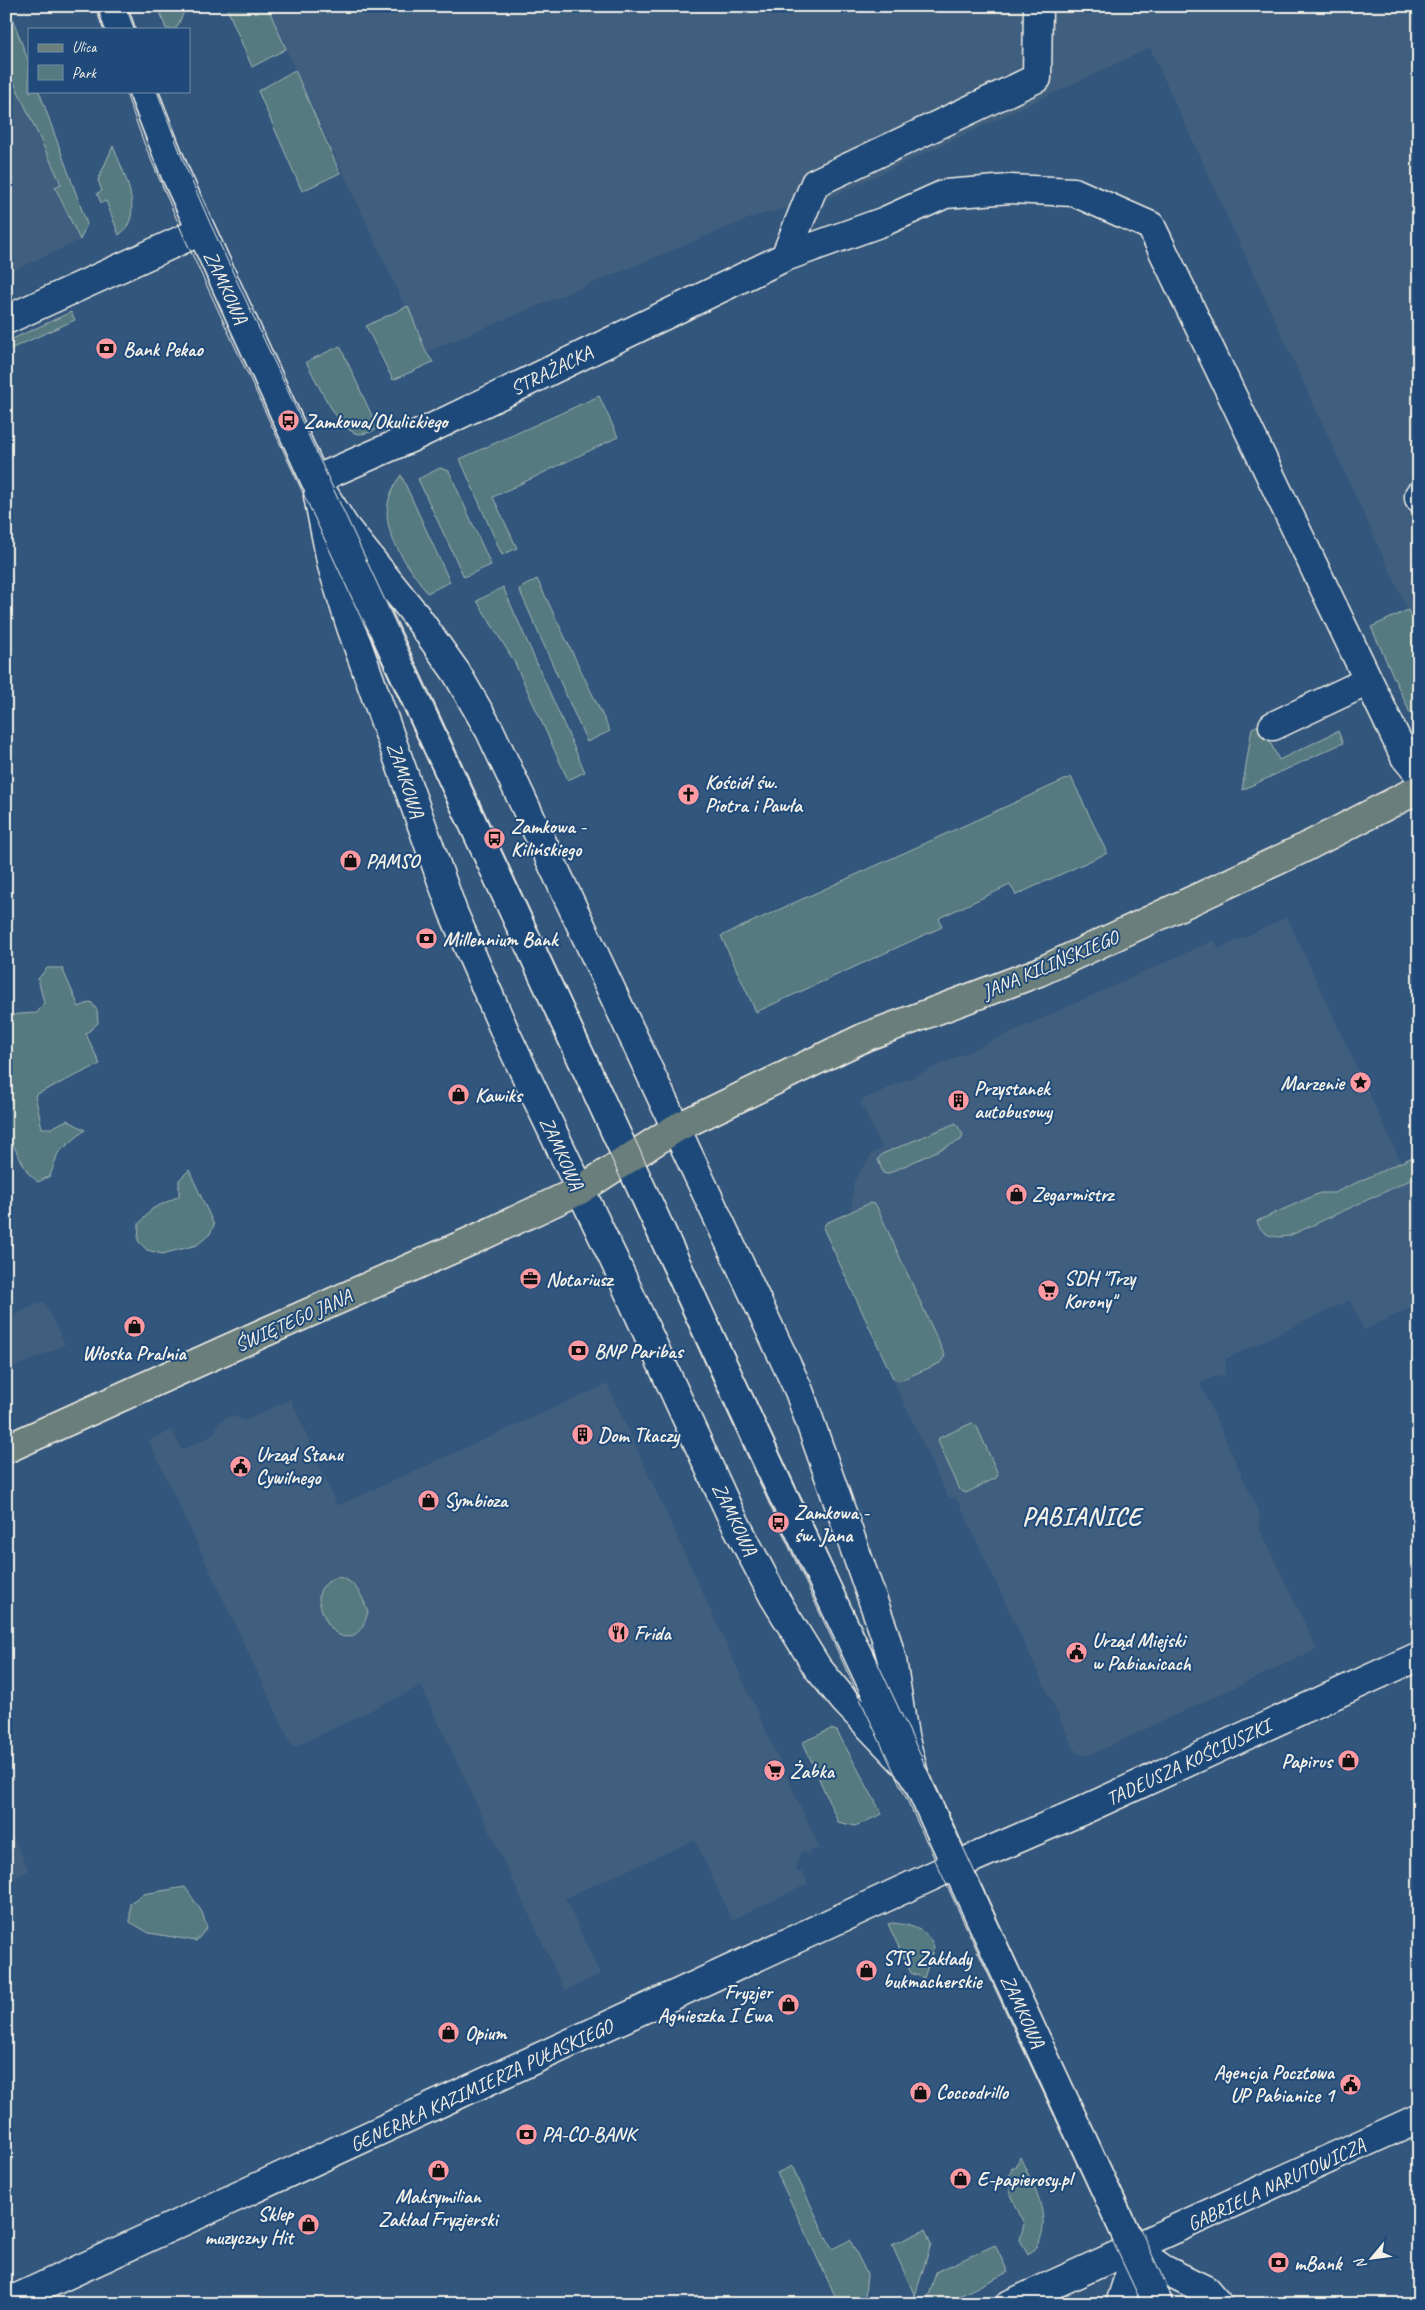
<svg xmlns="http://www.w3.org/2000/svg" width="1425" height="2310" font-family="Caveat,sans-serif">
  <rect width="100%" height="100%" fill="#33567c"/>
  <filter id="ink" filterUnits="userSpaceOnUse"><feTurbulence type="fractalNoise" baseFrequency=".02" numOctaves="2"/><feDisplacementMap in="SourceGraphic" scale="10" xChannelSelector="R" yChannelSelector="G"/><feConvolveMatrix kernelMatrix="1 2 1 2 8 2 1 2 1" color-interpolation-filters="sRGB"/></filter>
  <g filter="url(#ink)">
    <path fill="#415e7e" d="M266,6h1153v618l-4,2 -265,-578 -319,149 -76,19 -329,136z
      M6,65l55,120 -6,3 25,52 -74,34z
      M1287,917l114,245 18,-8v150l-55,26 -15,-30 -123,59 -1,18 -9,-1 -16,8 59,128 1,17 57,120 -227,106 -12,-1 -6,-9 -116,-248 -5,1 -4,-2 -124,-268 3,-5 25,-12 3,-30 18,-27 10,-5 -22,-48 354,-161 5,9z
      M44,1301l21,44 -59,26v-52z
      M607,1384l213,465 -10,1v3l-3,2 -2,-4 -5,2 -4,15 2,5 4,-2 6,13 -76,36 -37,-80 -130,58 35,76 -35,17 -144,-305 -128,62 -144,-307 23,-11 10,20 31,-15 6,-13 13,-7 12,6 47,-22 46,107z
      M6,1822l23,49 -23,11z"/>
    <path fill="#557a80" stroke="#a4b6b4" d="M6,6h2l21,57v28h10l48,133 -7,16 -25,-53 6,-3 -55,-119z
      M158,6h24l2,6 -8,17h-10z
      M226,6h41l19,43 -34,18z
      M295,70l45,103 -38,18 -44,-100z
      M113,146c9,24 34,69 6,89l-13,-34 -5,2 -4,-10 5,-2 -4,-11z
      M408,306l18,46 7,10 -40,18 -27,-54z
      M71,312l4,8 -69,31v-9z
      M340,346l38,83c-5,2 -12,5 -19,5 -21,-2 -43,-55 -53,-72z
      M599,396l19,41 -125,60 24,51 -15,7 -42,-96z
      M440,468l9,3 42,94 -27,12 -46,-98z
      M401,475l49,107 -23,11c-26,-39 -59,-72 -26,-118z
      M537,579l73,152 -23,11 -68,-153z
      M503,587l82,185 -17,8 -54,-119 -37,-60z
      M1408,610l7,16 4,-2v85l-9,4 -39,-86z
      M1261,724l18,36 59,-29 5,12 -101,47 10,-62z
      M1071,777l36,76 -91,42 -6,-10 -71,33 3,9 -186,85 -35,-76z
      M47,968h15l17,39 12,-5 6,8 1,13 -12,11 14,30 -65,31 7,33h9l16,-8 18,10 -27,23 -8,23 -12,6 -10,-9 -22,-41v-115l12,-3 19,-1 7,-10 -6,-24z
      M956,1123l7,12 -2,5 -74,34 -4,-1 -5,-14 4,-5z
      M1419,1154v22l-130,60c-15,2 -27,1 -32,-15l63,-28h14z
      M189,1170l25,55 -4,9 -13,11 -35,9 -15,-4 -9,-9 1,-17 13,-15 27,-13v-16z
      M870,1203l6,2 69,151 -5,7 -41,18 -6,-3 -70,-150 3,-5z
      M972,1423l5,4 21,47 -2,4 -30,15 -6,-3 -22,-49 1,-3z
      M337,1577c18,2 26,20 31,35 -7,29 -29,35 -43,6 -9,-20 -10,-31 12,-41z
      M831,1729l6,2 45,83 -27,12 -17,-4 -35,-80z
      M185,1887l17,25 5,16 -11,13 -47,-8 -19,-11v-19l13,-9z
      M892,1923c16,1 36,6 42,24l-10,31 -13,-5 -23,-49z
      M1020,2157c13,28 40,72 8,98l-8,-15 4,-16 -15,-34 4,-11 -4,-2 3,-10h4z
      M792,2166l40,83 18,-9 17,34 -2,23 -13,7h-13l-62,-131z
      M925,2230l6,14 -16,52 -23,-51z
      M995,2245l13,27 -65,32h-14l-1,-5 8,-27z"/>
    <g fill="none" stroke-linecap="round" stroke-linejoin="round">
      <defs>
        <path id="minor" d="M112,6l8,23
          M143,91l32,82 140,307 30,47 69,86 42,59 34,59 309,660 86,244 7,25 12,76 10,38 244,530
          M785,257l30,-74 222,-105 1,-72
          M6,320l195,-89
          M315,480l98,-43 372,-180 100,-36 60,-27 65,-5 64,3 77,34 254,531 14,17
          M1419,495v3
          M318,496l14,70 19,61 102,285 53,122 109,228 115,251 44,84 43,70 27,33 66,69
          M343,541l449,974 102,216
          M1273,726l95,-45
          M1133,2248l30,21 43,21 12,14
          M6,2303l935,-431 136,-59 342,-157
          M1010,2304l409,-186
          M1120,2304l9,-28 4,-28"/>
        <path id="major" d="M6,1449l257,-116 208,-92 109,-51 96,-62 189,-91 174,-65 263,-123 117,-60"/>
      </defs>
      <use href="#minor" stroke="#f4f1e8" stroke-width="31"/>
      <use href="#major" stroke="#f4f1e8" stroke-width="31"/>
      <use href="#minor" stroke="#1f4a7a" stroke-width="28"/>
      <use href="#major" stroke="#6b7f7c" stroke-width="28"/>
      <path stroke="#f4f1e8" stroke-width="1" d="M95,6l8,23
        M126,6l8,23
        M125,91l19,52 41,96 375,807 218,477 364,781
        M157,91l29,77 24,55 965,2081"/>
    </g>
  </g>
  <defs>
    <symbol id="bank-disc" viewBox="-11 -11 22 22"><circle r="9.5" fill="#ff9aa2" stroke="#1f4a7a"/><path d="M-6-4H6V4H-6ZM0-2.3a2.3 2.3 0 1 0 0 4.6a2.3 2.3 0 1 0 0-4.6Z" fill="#111"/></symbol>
    <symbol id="bus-disc" viewBox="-11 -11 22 22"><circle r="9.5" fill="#ff9aa2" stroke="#1f4a7a"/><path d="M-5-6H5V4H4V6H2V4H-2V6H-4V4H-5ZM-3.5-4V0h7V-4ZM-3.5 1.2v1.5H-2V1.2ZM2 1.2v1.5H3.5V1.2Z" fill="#111"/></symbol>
    <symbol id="church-disc" viewBox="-11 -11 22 22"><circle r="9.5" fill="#ff9aa2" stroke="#1f4a7a"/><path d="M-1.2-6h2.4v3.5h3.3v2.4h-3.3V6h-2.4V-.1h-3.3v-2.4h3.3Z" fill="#111"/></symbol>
    <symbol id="shop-disc" viewBox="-11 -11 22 22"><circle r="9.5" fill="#ff9aa2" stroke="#1f4a7a"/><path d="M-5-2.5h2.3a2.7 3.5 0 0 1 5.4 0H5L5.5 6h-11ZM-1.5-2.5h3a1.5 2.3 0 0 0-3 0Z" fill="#111"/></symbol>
    <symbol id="sight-disc" viewBox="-11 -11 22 22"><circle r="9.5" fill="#ff9aa2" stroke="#1f4a7a"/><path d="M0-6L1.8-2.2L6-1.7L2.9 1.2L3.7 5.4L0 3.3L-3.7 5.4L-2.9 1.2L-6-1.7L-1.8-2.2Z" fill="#111"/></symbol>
    <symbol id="building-disc" viewBox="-11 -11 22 22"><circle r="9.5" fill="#ff9aa2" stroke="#1f4a7a"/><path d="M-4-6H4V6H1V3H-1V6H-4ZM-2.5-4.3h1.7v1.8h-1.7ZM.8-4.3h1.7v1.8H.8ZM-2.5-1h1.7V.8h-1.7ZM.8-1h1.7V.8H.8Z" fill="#111"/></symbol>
    <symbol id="office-disc" viewBox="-11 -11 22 22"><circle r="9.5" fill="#ff9aa2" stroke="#1f4a7a"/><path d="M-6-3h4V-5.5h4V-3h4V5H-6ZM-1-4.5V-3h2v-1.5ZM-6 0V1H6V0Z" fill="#111"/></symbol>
    <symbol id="supermarket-disc" viewBox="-11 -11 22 22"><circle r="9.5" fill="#ff9aa2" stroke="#1f4a7a"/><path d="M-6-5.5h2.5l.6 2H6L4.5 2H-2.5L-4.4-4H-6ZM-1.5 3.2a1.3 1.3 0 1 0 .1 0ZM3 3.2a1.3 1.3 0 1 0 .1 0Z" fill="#111"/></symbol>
    <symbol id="civic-disc" viewBox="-11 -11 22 22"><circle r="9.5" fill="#ff9aa2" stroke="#1f4a7a"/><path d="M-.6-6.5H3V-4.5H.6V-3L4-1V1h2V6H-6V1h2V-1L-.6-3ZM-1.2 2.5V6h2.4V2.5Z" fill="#111"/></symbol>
    <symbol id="restaurant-disc" viewBox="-11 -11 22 22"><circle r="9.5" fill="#ff9aa2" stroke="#1f4a7a"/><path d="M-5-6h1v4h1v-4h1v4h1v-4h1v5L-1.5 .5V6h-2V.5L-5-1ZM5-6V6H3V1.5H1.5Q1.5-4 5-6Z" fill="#111"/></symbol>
  </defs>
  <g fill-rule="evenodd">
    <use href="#bank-disc" x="94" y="336" width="25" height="25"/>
    <use href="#bus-disc" x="276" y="408" width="25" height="25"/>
    <use href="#church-disc" x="676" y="782" width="25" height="25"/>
    <use href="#bus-disc" x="482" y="826" width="25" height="25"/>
    <use href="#shop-disc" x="338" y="848" width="25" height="25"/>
    <use href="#bank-disc" x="414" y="926" width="25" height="25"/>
    <use href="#sight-disc" x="1348" y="1070" width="25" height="25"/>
    <use href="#shop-disc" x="446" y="1082" width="25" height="25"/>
    <use href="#building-disc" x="946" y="1088" width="25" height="25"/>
    <use href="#shop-disc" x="1004" y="1182" width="25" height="25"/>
    <use href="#office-disc" x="518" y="1266" width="25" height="25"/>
    <use href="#supermarket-disc" x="1036" y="1278" width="25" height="25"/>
    <use href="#shop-disc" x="122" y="1314" width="25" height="25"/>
    <use href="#bank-disc" x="566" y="1338" width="25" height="25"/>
    <use href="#building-disc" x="570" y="1422" width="25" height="25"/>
    <use href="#civic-disc" x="228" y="1454" width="25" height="25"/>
    <use href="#shop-disc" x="416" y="1488" width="25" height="25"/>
    <use href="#bus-disc" x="766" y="1510" width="25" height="25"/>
    <use href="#restaurant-disc" x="606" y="1620" width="25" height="25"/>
    <use href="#civic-disc" x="1064" y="1640" width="25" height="25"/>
    <use href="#shop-disc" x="1336" y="1748" width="25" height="25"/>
    <use href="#supermarket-disc" x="762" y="1758" width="25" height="25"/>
    <use href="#shop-disc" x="854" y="1958" width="25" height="25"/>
    <use href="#shop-disc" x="776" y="1992" width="25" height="25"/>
    <use href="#shop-disc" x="436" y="2020" width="25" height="25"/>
    <use href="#civic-disc" x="1338" y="2072" width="25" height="25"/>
    <use href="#shop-disc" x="908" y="2080" width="25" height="25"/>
    <use href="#bank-disc" x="514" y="2122" width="25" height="25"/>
    <use href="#shop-disc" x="426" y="2158" width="25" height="25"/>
    <use href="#shop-disc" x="948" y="2166" width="25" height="25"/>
    <use href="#shop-disc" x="296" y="2212" width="25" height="25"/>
    <use href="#bank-disc" x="1266" y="2250" width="25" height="25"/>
  </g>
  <g text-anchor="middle" stroke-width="4" stroke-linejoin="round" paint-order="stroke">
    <g font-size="20" fill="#f4f1e8" stroke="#1f4a7a">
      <text transform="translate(226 287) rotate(65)" y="7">ZAMKOWA</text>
      <text transform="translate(551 370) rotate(-26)" y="7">STRAŻACKA</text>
      <text transform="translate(406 780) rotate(71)" y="7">ZAMKOWA</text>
      <text transform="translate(1050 964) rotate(-23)" y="7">JANA KILIŃSKIEGO</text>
      <text transform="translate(562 1153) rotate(65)" y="7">ZAMKOWA</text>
      <text transform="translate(293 1320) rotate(-24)" y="7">ŚWIĘTEGO JANA</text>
      <text transform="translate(735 1519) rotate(64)" y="7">ZAMKOWA</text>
      <text transform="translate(1188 1762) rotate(-25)" y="7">TADEUSZA KOŚCIUSZKI</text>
      <text transform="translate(1023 2011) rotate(65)" y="7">ZAMKOWA</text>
      <text transform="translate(481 2085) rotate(-25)" y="7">GENERAŁA KAZIMIERZA PUŁASKIEGO</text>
      <text transform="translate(1276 2184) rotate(-25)" y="7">GABRIELA NARUTOWICZA</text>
    </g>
    <g font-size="20" font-weight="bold" fill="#f4f1e8" stroke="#1f4a7a" text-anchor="start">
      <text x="123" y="356">Bank Pekao</text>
      <text x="304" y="428">Zamkowa/Okulickiego</text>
      <text x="705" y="789">Kościół św.<tspan x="705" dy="23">Piotra i Pawła</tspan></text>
      <text x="511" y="833">Zamkowa -<tspan x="511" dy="23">Kilińskiego</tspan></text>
      <text x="366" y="868">PAMSO</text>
      <text x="443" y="946">Millennium Bank</text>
      <text x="1344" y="1090" text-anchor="end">Marzenie</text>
      <text x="974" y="1095">Przystanek<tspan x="974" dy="23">autobusowy</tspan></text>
      <text x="475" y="1102">Kawiks</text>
      <text x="1032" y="1201">Zegarmistrz</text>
      <text x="1064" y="1285">SDH "Trzy<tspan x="1064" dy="23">Korony"</tspan></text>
      <text x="546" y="1286">Notariusz</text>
      <text x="594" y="1358">BNP Paribas</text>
      <text x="134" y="1360" text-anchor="middle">Włoska Pralnia</text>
      <text x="598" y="1442">Dom Tkaczy</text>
      <text x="256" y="1461">Urząd Stanu<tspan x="256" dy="23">Cywilnego</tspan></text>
      <text x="444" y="1507">Symbioza</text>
      <text x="794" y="1519">Zamkowa -<tspan x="794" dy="23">św. Jana</tspan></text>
      <text x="634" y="1640">Frida</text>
      <text x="1092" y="1647">Urząd Miejski<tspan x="1092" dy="23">w Pabianicach</tspan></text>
      <text x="1332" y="1768" text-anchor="end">Papirus</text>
      <text x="790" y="1778">Żabka</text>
      <text x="883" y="1965">STS Zakłady<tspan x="883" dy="23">bukmacherskie</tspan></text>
      <text x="772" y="1999" text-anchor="end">Fryzjer<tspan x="772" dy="23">Agnieszka I Ewa</tspan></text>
      <text x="465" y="2040">Opium</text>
      <text x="1334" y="2079" text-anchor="end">Agencja Pocztowa<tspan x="1334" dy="23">UP Pabianice 1</tspan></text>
      <text x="936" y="2099">Coccodrillo</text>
      <text x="542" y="2141">PA-CO-BANK</text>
      <text x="977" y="2186">E-papierosy.pl</text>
      <text x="438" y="2203" text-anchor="middle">Maksymilian<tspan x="438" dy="23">Zakład Fryzjerski</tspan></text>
      <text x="293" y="2221" text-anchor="end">Sklep<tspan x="293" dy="23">muzyczny Hit</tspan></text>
      <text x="1294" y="2270">mBank</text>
    </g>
    <g font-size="25" font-weight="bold" letter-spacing="1" fill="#f4f1e8" stroke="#1f4a7a">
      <text x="1082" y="1525">PABIANICE</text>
    </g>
  </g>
  <rect width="1425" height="2310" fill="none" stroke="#1f4a7a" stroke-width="25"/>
  <rect x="12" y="12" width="1400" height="2285" fill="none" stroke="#f4f1e8" stroke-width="2" filter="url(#ink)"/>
  <rect x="28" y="28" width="162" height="65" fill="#1f4a7a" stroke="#748da6"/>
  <rect x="38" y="44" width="25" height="8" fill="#6b7f7c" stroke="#748da6"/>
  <text x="72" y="52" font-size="15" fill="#f4f1e8">Ulica</text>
  <rect x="38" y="65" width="25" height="15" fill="#557a80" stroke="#748da6"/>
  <text x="72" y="78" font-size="15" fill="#f4f1e8">Park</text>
  <g transform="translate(1372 2258) rotate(241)" stroke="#1f4a7a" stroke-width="4" paint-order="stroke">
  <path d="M0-4L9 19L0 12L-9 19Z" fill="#f4f1e8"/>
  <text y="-8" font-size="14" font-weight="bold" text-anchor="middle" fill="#f4f1e8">N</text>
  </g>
</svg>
